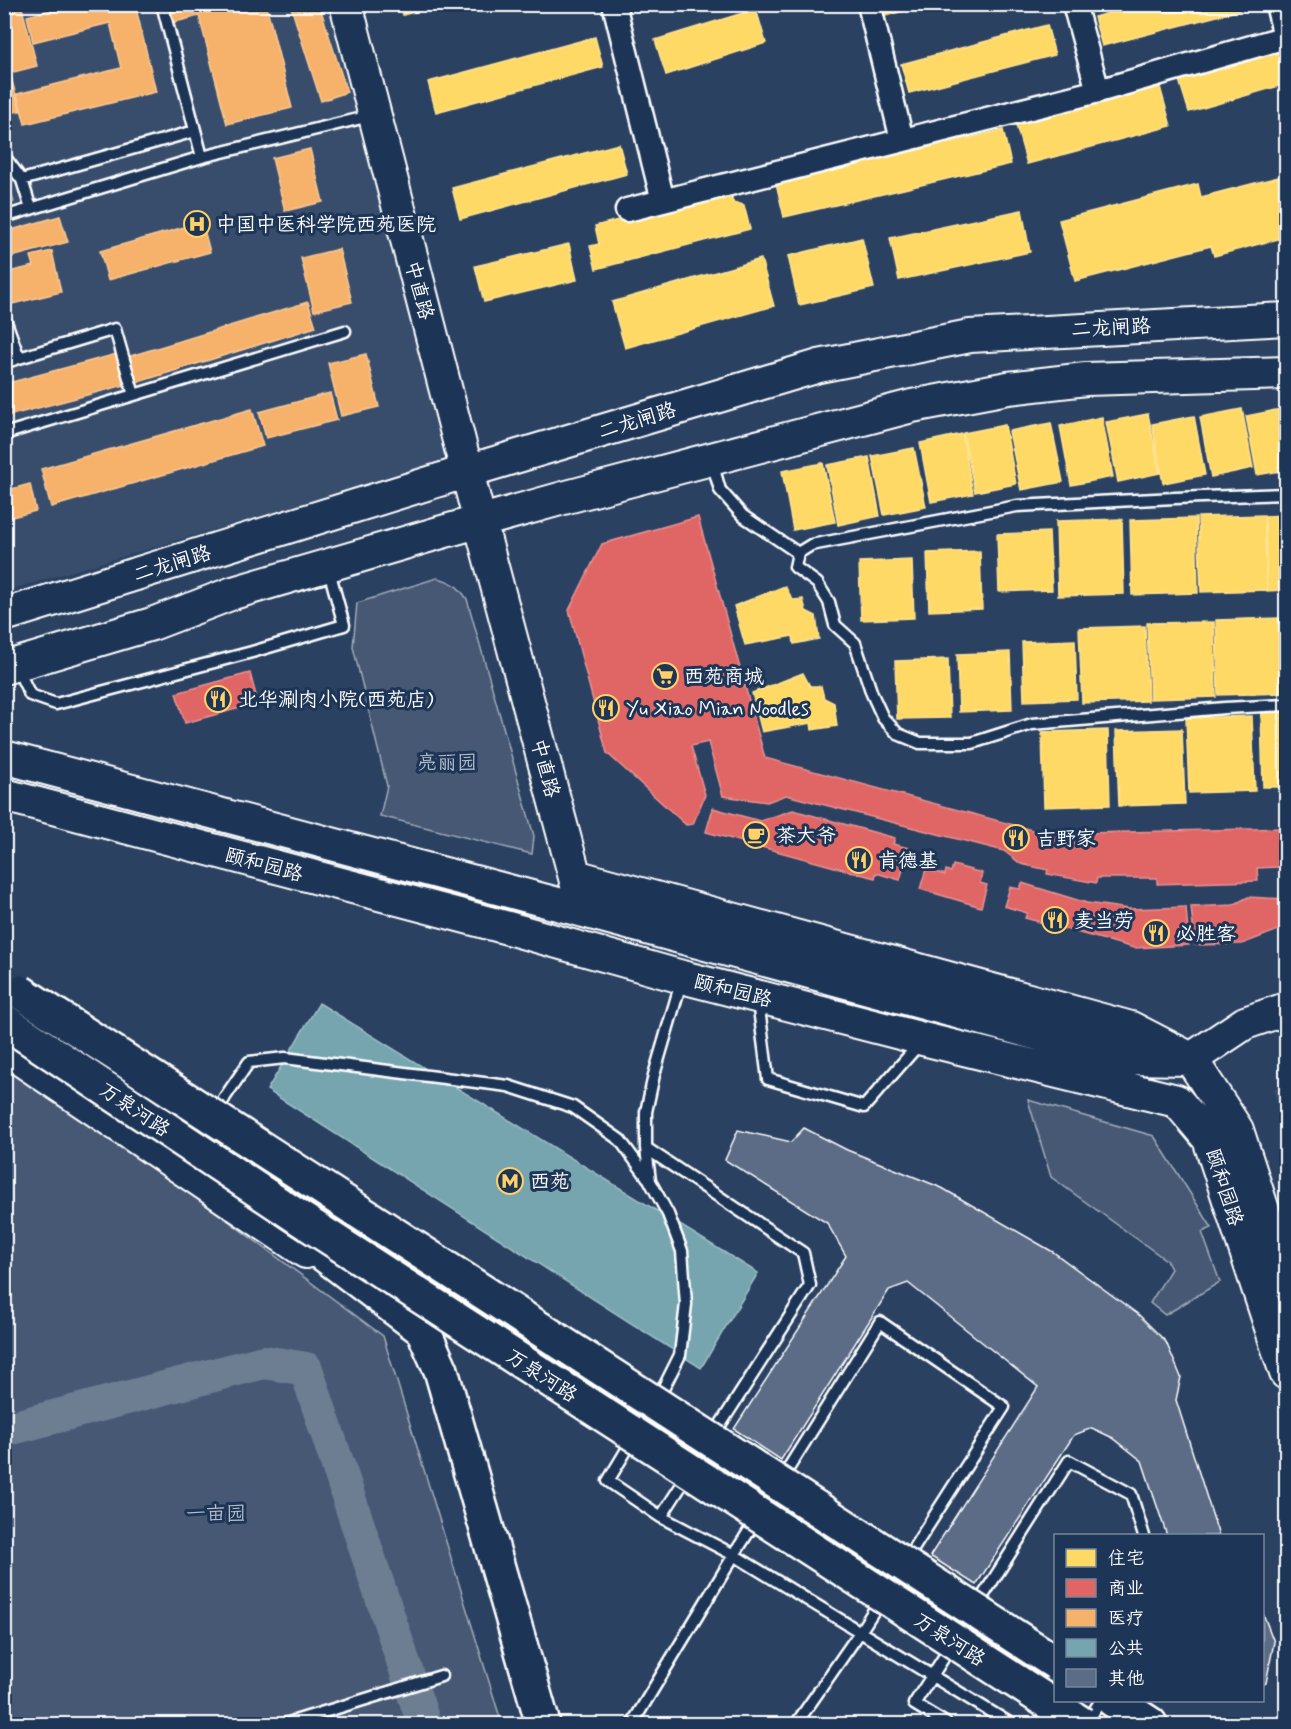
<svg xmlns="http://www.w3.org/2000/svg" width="1291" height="1729" font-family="Mynerve,'LXGW WenKai TC',sans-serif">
  <rect width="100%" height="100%" fill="#2a4161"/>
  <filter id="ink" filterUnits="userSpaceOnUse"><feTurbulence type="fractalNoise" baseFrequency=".0167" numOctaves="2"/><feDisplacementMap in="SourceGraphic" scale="12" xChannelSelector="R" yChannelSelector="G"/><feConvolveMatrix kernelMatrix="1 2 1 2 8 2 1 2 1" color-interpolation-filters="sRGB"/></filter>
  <g filter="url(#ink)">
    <path fill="#394e6c" d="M5,5h326l117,439 -7,19 -436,128z
      M1286,1085v49l-13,-45z"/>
    <path fill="#465975" stroke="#a2acba" stroke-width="1.5" d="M5,172l9,30 -9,2h-1z
      M437,578c15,3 22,9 30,21l67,237 -2,18 -152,-38 7,-30 -34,-139 4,-44z
      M4,1054l379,282 119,388h-497z
      M1028,1100l126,36 58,92 -10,4 18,50 -55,33 -15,-12 21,-34 -5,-9 -115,-83z"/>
    <path fill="#ffd966" stroke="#ffe494" stroke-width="1.5" d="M400,4h42l-39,11z
      M882,4h47l-44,12z
      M1140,4h107l1,4 -146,38 -8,-29z
      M756,9l10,34 -100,32 -11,-35z
      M1047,25l8,30 -146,38 -8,-29z
      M595,37l8,30 -167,45 -8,-30z
      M1286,49v35l-97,28 -10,-32z
      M1160,87l11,39 -144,38 -11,-39z
      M1003,130l8,34 -227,53 -8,-34z
      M619,144l8,30 -167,45 -8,-31z
      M1286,175v62l-72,19 -3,-10 -136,35 -16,-61 139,-36 3,13z
      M730,191l3,11 11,3 6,24 -154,40 -6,-23 9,-2 -4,-18z
      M1022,210l8,42 -131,28 -9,-42z
      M862,238l12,50 -75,17 -11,-49z
      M569,244l8,36 -93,22 -9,-36z
      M761,259l13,47 -149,42 -13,-46z
      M1286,408v62l-29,5 -11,-59z
      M1242,409l11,59 -42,9 -11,-60z
      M1148,414l12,59 -42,9 -12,-60z
      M1194,416l11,59 -42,8 -11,-59z
      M1102,417l11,60 -42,8 -11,-59z
      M1051,423l12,59 -42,8 -12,-59z
      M1005,425l11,59 -41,8 -12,-59z
      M962,434l11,60 -42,8 -11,-59z
      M914,448l12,59 -42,8 -12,-59z
      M869,457l11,59 -42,9 -11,-60z
      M823,463l12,59 -42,8 -11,-59z
      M1264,515l3,75 -66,2 -3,-75z
      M1286,515v75l-19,1 -2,-75z
      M1196,518l2,75 -66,2 -2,-75z
      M1122,519l2,75 -66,2 -2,-75z
      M1049,532l3,58 -53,2 -2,-58z
      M980,551l2,58 -53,2 -2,-58z
      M912,560l2,58 -53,2 -2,-58z
      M785,586l8,14 10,-1 3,12 10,5 3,23 -25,5 -1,-8 -48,9 -11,-39z
      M1286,617v76h-1l-2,-75z
      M1281,618l3,75 -66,2 -2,-75z
      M1214,622l2,75 -66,2 -3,-76z
      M1145,626l3,75 -66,2 -3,-75z
      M1075,640l2,59 -53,2 -2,-59z
      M1010,652l2,58 -53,2 -2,-58z
      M948,659l2,59 -53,1 -2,-58z
      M803,673l7,13h11l3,12 10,5 3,23 -25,4 -1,-7 -49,9 -10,-39z
      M1286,711v76h-23l-2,-75z
      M1252,716l3,75 -66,2 -3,-75z
      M1182,729l3,75 -66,2 -3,-75z
      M1108,730l2,75 -66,2 -2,-75z"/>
    <path fill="#e06666" stroke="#e99494" stroke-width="1.5" d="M698,517l67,241 282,76 239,-6v33h-8l1,6 -22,1 1,13 -101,3v-6h-60l-1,5 -49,-9 1,-4 -27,-6 -17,-13 -218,-56 -19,7 -44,-6 -15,-54 -17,4 14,49 -12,29 -7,1 -79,-72 -38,-143 33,-66z
      M250,673l8,30 -73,20 -9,-30z
      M713,808l47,13 33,-11 102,28 -2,6 16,4 -9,32 -24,-7 -1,5 -169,-46z
      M953,865l29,8 -2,10 7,2 -6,22 -61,-18 6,-20 19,6 1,-5 5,2z
      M1022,883l65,20 42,6 57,-2 3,38 -55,3 -109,-30 2,-5 -23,-7 6,-19 10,2z
      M1248,897l38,2v28l-44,17 -47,1 -4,-38 42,-2z"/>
    <path fill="#f6b26b" stroke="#f9c997" stroke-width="1.5" d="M4,4h17l16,62 -27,7 10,38 -16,3z
      M75,4h60l21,88 -131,32 -8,-30 104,-26 -11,-45 -77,19 -6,-26z
      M166,4h100l26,104 -65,16 -28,-108 -28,7z
      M290,4h29l28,88 -26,9z
      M310,149l13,53 -38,9 -13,-53z
      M60,216l8,26 -64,17v-27z
      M202,222l8,30 -102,28 -8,-29z
      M339,249l13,53 -38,9 -13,-53z
      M52,251l9,41 -49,12 -8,-31 30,-7 -3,-10z
      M308,302l8,25 -181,56 -8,-26z
      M117,354l8,31 -121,32v-33z
      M366,354l13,53 -38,9 -13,-53z
      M330,393l7,27 -71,18 -7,-26z
      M252,409l11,37 -212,61 -10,-38z
      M30,484l6,27 -32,8v-28z"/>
    <path fill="#76a5af" stroke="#9fc0c7" stroke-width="1.5" d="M319,1003l439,270 -57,95 -434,-278z"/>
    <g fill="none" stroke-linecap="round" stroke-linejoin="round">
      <path stroke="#6d7d92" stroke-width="34" d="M4,1430l260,-68 42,7 118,355"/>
    </g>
    <path fill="#5b6c86" stroke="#fff" stroke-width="1.5" d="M804,1128l43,22 95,38 111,64 86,63 27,27 15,35 -5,23 43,136h-52l-25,-75 -29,-23 -21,-10 -18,7 -98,150 -46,-29 108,-169 -130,-104 -19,7 -108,170 -47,-31 112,-173 -19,-33 -102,-63 13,-30 53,12z
      M1262,1611l12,31 -8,41 -4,2z"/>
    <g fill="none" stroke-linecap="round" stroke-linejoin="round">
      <defs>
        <path id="lane" d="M4,156l18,24
          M202,157l172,-42
          M31,209l-9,-29 173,-49
          M4,217l198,-60 -40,-153
          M4,316l15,42 96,-29 19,66 211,-64
          M4,363l15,-5
          M4,434l130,-39
          M712,462l8,28 23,26 55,37
          M1286,494l-111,4 -158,8 -206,39 -13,8 -3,14 22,16 12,19 6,23 20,18 17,51 11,24 15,16 22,9h52l60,-19 193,-16 61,-3
          M17,668l13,27 26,9 196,-52 92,-27 -16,-58
          M682,979l-28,96 -8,37v36l4,33 18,33 14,37 4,53 -6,51 -17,34 -55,92 53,36 73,38 277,169
          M758,1001l10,78 96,28 56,-64
          M198,1147l27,-50 24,-35 36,-4 223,28 65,21 47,33 28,38
          M646,1148l157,105 7,32 -149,232
          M285,1724l156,-48
          M632,1724l102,-169 146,-233 124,85 -144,225 -64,92
          M947,1724l-33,-20 155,-243 62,33 13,42
          M1086,1724l15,-24"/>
        <path id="street" d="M614,4l49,197
          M869,4l33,136
          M1074,4l24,87
          M1277,4l8,33
          M627,210l471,-119 188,-54"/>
        <path id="secondary" d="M346,4l134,518 104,389
          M4,615l464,-144 351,-105 151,-30 316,-17
          M4,668l148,-44 81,-31 209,-61 125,-35 345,-91 96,-18 78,-9 200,-6
          M4,757l580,154 543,147 64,1
          M4,795l504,133 174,49 241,62 254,62 32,38 77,234
          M575,876l556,152 60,31 46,71 49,151
          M4,1048l302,204
          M1191,1059l54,-36 41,-14"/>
        <path id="highway" d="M301,1219l17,31 105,80 18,40 102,354
          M1113,1700l37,24"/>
      </defs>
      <use href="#lane" stroke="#fff" stroke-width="15"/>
      <use href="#street" stroke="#fff" stroke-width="27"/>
      <use href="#secondary" stroke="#fff" stroke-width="36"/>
      <use href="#highway" stroke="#fff" stroke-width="38"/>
      <use href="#lane" stroke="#1d3557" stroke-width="10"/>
      <use href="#street" stroke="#1d3557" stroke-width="22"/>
      <use href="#secondary" stroke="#1d3557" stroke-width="32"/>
      <use href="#highway" stroke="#1d3557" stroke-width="33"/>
      <defs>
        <path id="highway-bridge" d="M20,992l1036,671
          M4,1021l297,198 781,505"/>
      </defs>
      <use href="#highway-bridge" stroke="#fff" stroke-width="38" stroke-linecap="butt"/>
      <use href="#highway-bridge" stroke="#1d3557" stroke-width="33"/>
    </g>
  </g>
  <defs>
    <symbol id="hospital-ring" viewBox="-11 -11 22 22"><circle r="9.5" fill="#1d3557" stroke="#ffd166" stroke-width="1.5"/><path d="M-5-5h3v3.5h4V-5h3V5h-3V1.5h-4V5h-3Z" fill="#ffd166"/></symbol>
    <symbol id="supermarket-ring" viewBox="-11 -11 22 22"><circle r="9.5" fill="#1d3557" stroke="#ffd166" stroke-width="1.5"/><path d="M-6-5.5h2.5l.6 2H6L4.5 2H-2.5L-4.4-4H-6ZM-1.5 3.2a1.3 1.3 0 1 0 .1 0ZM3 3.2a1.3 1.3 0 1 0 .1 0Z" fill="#ffd166"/></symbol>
    <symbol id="restaurant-ring" viewBox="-11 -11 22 22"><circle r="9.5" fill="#1d3557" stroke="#ffd166" stroke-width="1.5"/><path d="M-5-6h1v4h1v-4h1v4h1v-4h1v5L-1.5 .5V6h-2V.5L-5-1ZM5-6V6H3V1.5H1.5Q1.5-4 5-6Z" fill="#ffd166"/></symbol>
    <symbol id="cafe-ring" viewBox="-11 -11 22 22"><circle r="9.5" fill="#1d3557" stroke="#ffd166" stroke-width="1.5"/><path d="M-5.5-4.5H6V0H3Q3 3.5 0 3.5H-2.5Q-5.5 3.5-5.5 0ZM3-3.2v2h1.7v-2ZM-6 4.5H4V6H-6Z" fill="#ffd166"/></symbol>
    <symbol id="metro-ring" viewBox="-11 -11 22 22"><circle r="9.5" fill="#1d3557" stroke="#ffd166" stroke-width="1.5"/><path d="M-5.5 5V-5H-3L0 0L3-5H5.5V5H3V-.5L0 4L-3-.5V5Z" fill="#ffd166"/></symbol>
  </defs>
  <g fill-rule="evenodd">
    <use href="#hospital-ring" x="182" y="209" width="30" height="30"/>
    <use href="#supermarket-ring" x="650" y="661" width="30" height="30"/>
    <use href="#restaurant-ring" x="203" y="684" width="30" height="30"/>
    <use href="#restaurant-ring" x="591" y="693" width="30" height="30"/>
    <use href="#cafe-ring" x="741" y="820" width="30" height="30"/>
    <use href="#restaurant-ring" x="1001" y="823" width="30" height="30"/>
    <use href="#restaurant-ring" x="844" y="845" width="30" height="30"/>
    <use href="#restaurant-ring" x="1040" y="905" width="30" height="30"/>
    <use href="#restaurant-ring" x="1141" y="918" width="30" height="30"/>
    <use href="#metro-ring" x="495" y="1166" width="30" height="30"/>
  </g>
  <g text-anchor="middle" stroke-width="6" stroke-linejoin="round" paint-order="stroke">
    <g font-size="20" fill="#fff" stroke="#1d3557" text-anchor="start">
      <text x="216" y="231">中国中医科学院西苑医院</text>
      <text x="684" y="683">西苑商城</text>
      <text x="238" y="706">北华涮肉小院(西苑店)</text>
      <text x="626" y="715">Yu Xiao Mian Noodles</text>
      <text x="776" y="842">茶大爷</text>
      <text x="1036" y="845">吉野家</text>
      <text x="878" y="867">肯德基</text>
      <text x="1074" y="927">麦当劳</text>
      <text x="1176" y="940">必胜客</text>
      <text x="530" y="1188">西苑</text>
    </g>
    <g font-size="20" fill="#fff" stroke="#1d3557">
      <text transform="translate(420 290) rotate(75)" y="7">中直路</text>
      <text transform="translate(1111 327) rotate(-3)" y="7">二龙闸路</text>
      <text transform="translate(637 420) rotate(-17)" y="7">二龙闸路</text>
      <text transform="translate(172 563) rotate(-17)" y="7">二龙闸路</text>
      <text transform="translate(546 768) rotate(75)" y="7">中直路</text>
      <text transform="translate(264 864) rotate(15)" y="7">颐和园路</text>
      <text transform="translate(733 990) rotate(14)" y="7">颐和园路</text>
      <text transform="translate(135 1109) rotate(34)" y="7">万泉河路</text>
      <text transform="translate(1225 1187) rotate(72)" y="7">颐和园路</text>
      <text transform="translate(542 1375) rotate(33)" y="7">万泉河路</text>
      <text transform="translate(950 1639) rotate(33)" y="7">万泉河路</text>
    </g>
    <g font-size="20" fill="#b5bdc8" stroke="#1d3557">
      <text x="447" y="769">亮丽园</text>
      <text x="216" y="1520">一亩园</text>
    </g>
  </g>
  <rect width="1291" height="1729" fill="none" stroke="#1d3557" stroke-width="24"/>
  <rect x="12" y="12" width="1267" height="1705" fill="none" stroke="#fff" stroke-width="2" filter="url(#ink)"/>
  <rect x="1054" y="1534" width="210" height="168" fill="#1d3557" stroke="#77869a" stroke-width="1.5"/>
  <rect x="1066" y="1549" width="30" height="18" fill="#ffd966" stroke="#77869a" stroke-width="1.5"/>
  <text x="1108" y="1564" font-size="18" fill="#ffffff">住宅</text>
  <rect x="1066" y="1579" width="30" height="18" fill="#e06666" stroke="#77869a" stroke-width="1.5"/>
  <text x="1108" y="1594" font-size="18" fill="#ffffff">商业</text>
  <rect x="1066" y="1609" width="30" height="18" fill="#f6b26b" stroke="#77869a" stroke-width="1.5"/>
  <text x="1108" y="1624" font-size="18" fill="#ffffff">医疗</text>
  <rect x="1066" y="1639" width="30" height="18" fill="#76a5af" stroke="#77869a" stroke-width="1.5"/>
  <text x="1108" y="1654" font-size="18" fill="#ffffff">公共</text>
  <rect x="1066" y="1669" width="30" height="18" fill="#5b6c86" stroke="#77869a" stroke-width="1.5"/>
  <text x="1108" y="1684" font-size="18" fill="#ffffff">其他</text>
</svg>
